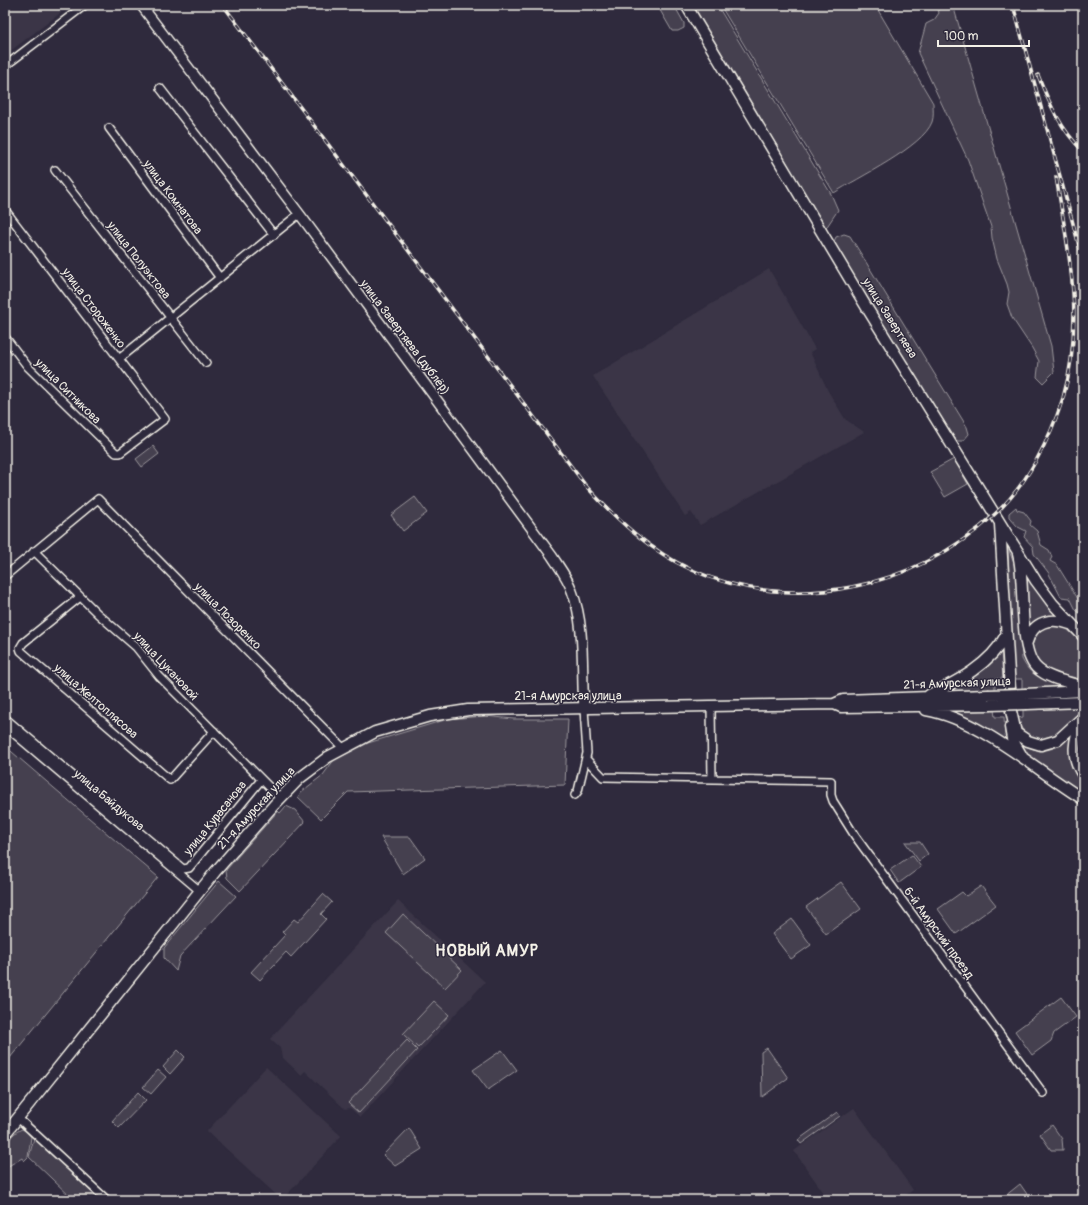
<svg xmlns="http://www.w3.org/2000/svg" width="1088" height="1205" font-family="Pangolin,sans-serif">
  <rect width="100%" height="100%" fill="#2f2a3d"/>
  <filter id="ink" filterUnits="userSpaceOnUse"><feTurbulence type="fractalNoise" baseFrequency=".025" numOctaves="2"/><feDisplacementMap in="SourceGraphic" scale="8" xChannelSelector="R" yChannelSelector="G"/><feConvolveMatrix kernelMatrix="1 2 1 2 8 2 1 2 1" color-interpolation-filters="sRGB"/></filter>
  <g filter="url(#ink)">
    <path fill="#3b3647" d="M5,5h66l-66,50z
      M769,269l46,80 -5,3 18,39 17,28 19,13 -164,93 -9,-13 -6,4 -92,-140z
      M398,901l87,81 -125,135 -10,-9 -5,1 -40,-38 -4,4 -19,-18 -2,-9 -10,-9z
      M266,1067l75,69 -59,64 -75,-69z
      M854,1108l59,82 -14,10h-70l-35,-49z"/>
    <path fill="#454050" stroke="#9c989c" d="M657,5h17l10,18v5l-6,3h-6z
      M693,5h24l114,189 7,16 -12,18z
      M720,5h155l58,98c0,6 1,14 -1,19 -9,25 -75,56 -98,71z
      M936,5h17l98,341 3,26 -11,11 -6,-6 2,-16 -7,-13 -20,-30 -5,-14 2,-12 -2,-8 -10,-25 -5,-21 -1,-11 -23,-67 -50,-107 8,-29 8,-4 5,-7z
      M844,234l6,2 117,191 2,7 -6,7h-6l-7,-10 -117,-187 3,-7z
      M153,446l6,8 -17,13 -6,-8z
      M954,459l14,25 -23,13 -15,-25z
      M415,497l12,16 -24,18 -12,-16z
      M1016,507l1,3 7,2 7,9 -1,4 7,6 4,14 8,5 3,7 -2,4 7,4 26,42v9l-7,-6 -6,-12 -9,-1 -13,-25 -14,-18 -1,-7 -9,-10 2,-6 -8,-4 -9,-10v-4z
      M1008,548l8,21 6,90c11,23 26,18 44,28l-44,2v-10h-9z
      M1026,569l34,47 -31,12z
      M1048,625l15,1 20,17v37c-12,-4 -29,-6 -39,-12 -20,-13 -13,-32 4,-43z
      M1001,652l2,26 -8,1v11l-49,1 35,-22z
      M1083,706v4c-14,12 -31,36 -51,27 -8,-4 -13,-11 -15,-19l6,-1v-7z
      M994,710l1,7h9l1,17 4,10 -62,-32z
      M485,716l29,3h54l-3,66 -217,7 -27,27 -23,-22 3,-5 22,-17 11,-15 34,-17 80,-24z
      M1072,735l11,44v17l-53,-36 -12,-19c21,15 36,11 54,-6z
      M5,746l153,131 -153,187z
      M286,806l9,4 10,12 -65,69 -13,-13 -1,-8 52,-59 2,2z
      M381,837h29l15,21 -22,16z
      M905,842h15l8,12 -9,7z
      M912,855l9,12 -22,16 -9,-13z
      M219,881l17,15 -56,60 -4,15 -12,-13v-10z
      M841,882l20,27 -35,25 -20,-27z
      M981,886l15,19 -40,29 -18,-25 24,-17 4,4z
      M323,894l9,8 -11,12 5,5 -35,38 -5,-5 -26,28 -9,-8 34,-37 -3,-3 12,-13 4,3z
      M403,914l59,56 -17,18 -59,-55z
      M792,919l19,26 -20,14 -19,-25z
      M1061,997l15,20 -22,16 -3,8 -19,14 -17,-24z
      M434,1001l15,14 -31,33 -15,-14z
      M407,1040l10,10 -58,63 -11,-10z
      M767,1048l21,30 -26,19 -1,-45z
      M178,1050l7,7 -15,17 -7,-7z
      M502,1050l15,20 -29,20 -15,-20z
      M158,1070l8,7 -15,17 -8,-7z
      M138,1092l8,8 -27,28 -7,-7z
      M837,1112l3,4 -39,28 -3,-4z
      M1052,1125l10,14 1,11h-12l-11,-16z
      M409,1128l13,21 -27,17 -12,-11z
      M22,1129l5,3 4,5 -3,20 -4,4 -2,-3 -17,10c0,-16 0,-32 17,-39z
      M34,1138l66,62h-26l-45,-43z
      M1020,1184l9,13 -5,3h-24z"/>
    <g fill="none" stroke-linecap="round" stroke-linejoin="round">
      <defs>
        <path id="minor" d="M5,66l80,-61
          M160,88l114,147
          M109,128l111,150
          M55,170l151,193
          M5,210l160,209 -45,34h-4l-88,-86 -23,-30
          M119,359l180,-145
          M34,551l64,63 38,33 23,29 121,122
          M5,576l93,-77 245,249
          M80,597l-57,46 -3,5 1,3 149,129 44,-49
          M711,707l1,72
          M5,718l178,151 6,-1 72,-88
          M5,726l195,165
          M586,759l17,18 228,4v14l2,6 22,35 188,257
          M575,795l3,-4 9,-38 -3,-44
          M18,1118l89,82"/>
        <path id="tertiary" d="M141,5l163,215 248,336c7,11 16,22 20,35 14,37 9,79 12,118"/>
        <path id="secondary" d="M686,5l181,303 169,273 17,23 30,32
          M1000,524l10,166
          M1018,554c8,28 -1,99 20,115 11,10 31,13 45,18
          M1027,642c6,-21 24,-25 43,-18
          M1026,694l57,-3
          M929,695c29,-14 61,-30 77,-60
          M834,704l9,-4 145,-5
          M1027,704l56,-2
          M926,710c54,9 110,60 157,89
          M1011,711l5,22 12,8 13,4 17,-5 25,-23
          M1082,720c-8,19 -12,37 1,55
          M1010,727l2,12 10,17
          M5,1134l210,-262 59,-67 26,-27 28,-21 47,-25 55,-16 38,-6 366,-6 7,3 149,-2"/>
      </defs>
      <use href="#minor" stroke="#f4f1e8" stroke-width="10"/>
      <use href="#tertiary" stroke="#f4f1e8" stroke-width="12"/>
      <use href="#secondary" stroke="#f4f1e8" stroke-width="13"/>
      <use href="#minor" stroke="#2f2a3d" stroke-width="7"/>
      <use href="#tertiary" stroke="#2f2a3d" stroke-width="9"/>
      <use href="#secondary" stroke="#2f2a3d" stroke-width="10"/>
      <defs>
        <path id="rail" d="M223,5l363,481c31,34 64,65 106,84 101,45 223,19 303,-56 32,-29 55,-75 68,-116 22,-77 6,-144 -7,-221
          M1013,5l70,255
          M1038,75c11,28 23,55 45,76"/>
      </defs>
      <use href="#rail" stroke="#f4f1e8" stroke-width="3.5"/>
      <use href="#rail" stroke="#2f2a3d" stroke-width="2" stroke-dasharray="6" stroke-linecap="butt"/>
      <defs>
        <path id="secondary-bridge" d="M988,695l38,-1
          M990,705l37,-1"/>
      </defs>
      <use href="#secondary-bridge" stroke="#f4f1e8" stroke-width="13" stroke-linecap="butt"/>
      <use href="#secondary-bridge" stroke="#2f2a3d" stroke-width="10"/>
    </g>
  </g>
  <g text-anchor="middle" stroke-width="3" stroke-linejoin="round" paint-order="stroke">
    <g font-size="12" fill="#f4f1e8" stroke="#2f2a3d">
      <text transform="translate(173 197) rotate(53)" y="4">улица Комнатова</text>
      <text transform="translate(139 260) rotate(52)" y="4">улица Полуэктова</text>
      <text transform="translate(94 308) rotate(53)" y="4">улица Стороженко</text>
      <text transform="translate(890 318) rotate(58)" y="4">улица Завертяева</text>
      <text transform="translate(405 337) rotate(53)" y="4">улица Завертяева (дублёр)</text>
      <text transform="translate(68 391) rotate(45)" y="4">улица Ситникова</text>
      <text transform="translate(228 616) rotate(45)" y="4">улица Лозоренко</text>
      <text transform="translate(166 666) rotate(47)" y="4">улица Цукановой</text>
      <text transform="translate(957 683) rotate(-2)" y="4">21-я Амурская улица</text>
      <text x="568" y="700">21-я Амурская улица</text>
      <text transform="translate(96 701) rotate(41)" y="4">улица Желтоплясова</text>
      <text transform="translate(109 800) rotate(40)" y="4">улица Байдукова</text>
      <text transform="translate(256 808) rotate(-47)" y="4">21-я Амурская улица</text>
      <text transform="translate(215 818) rotate(-51)" y="4">улица Курасанова</text>
      <text transform="translate(939 933) rotate(54)" y="4">6-й Амурский проезд</text>
    </g>
    <g font-size="16" font-weight="bold" letter-spacing="1" fill="#f4f1e8" stroke="#2f2a3d">
      <text x="487" y="956">НОВЫЙ АМУР</text>
    </g>
  </g>
  <rect width="1088" height="1205" fill="none" stroke="#2f2a3d" stroke-width="20"/>
  <rect x="10" y="10" width="1068" height="1185" fill="none" stroke="#f4f1e8" stroke-width="1.5" filter="url(#ink)"/>
  <path d="M938 40v6h91v-6" fill="none" stroke="#f4f1e8" stroke-width="2"/>
  <text x="944" y="40" font-size="12" fill="#f4f1e8" stroke="#2f2a3d" stroke-width="3" paint-order="stroke">100 m</text>
</svg>
